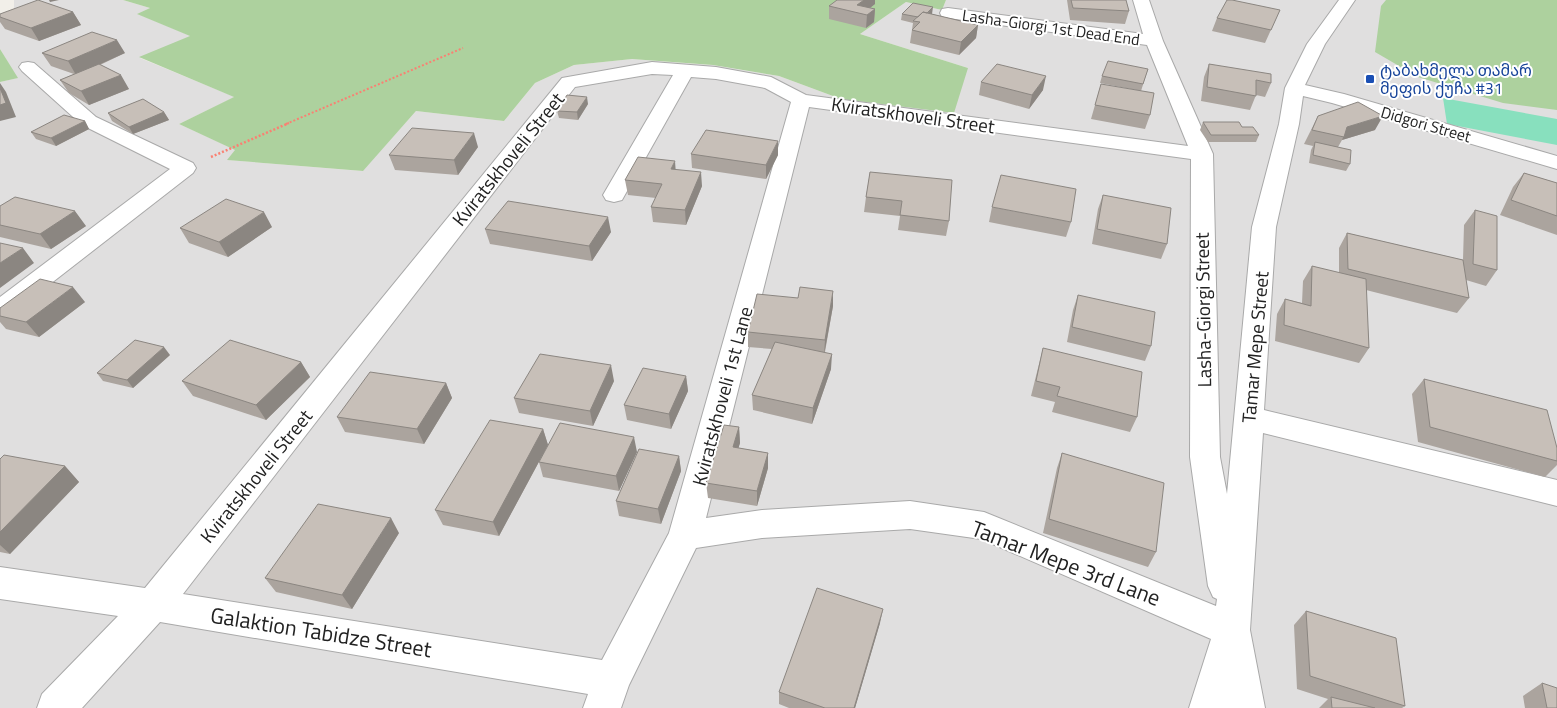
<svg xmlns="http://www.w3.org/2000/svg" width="1557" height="708" font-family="'Titillium Web','Noto Sans Georgian',sans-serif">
  <rect width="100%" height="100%" fill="#f2efe9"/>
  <path fill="#e0dfdf" d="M14,0h109l27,8 -12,6 53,22 -51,22 95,39 -56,27 57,26 -8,10 134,11 54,-60 88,10 31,-38 39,-18 58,-6 81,6 66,11 62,23 127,-31 -108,-34 46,-32 36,8 4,-10h611v708h-1557v-626l17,-4 -17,-29v-33l14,-3z"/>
  <path fill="#add19e" d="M123,0h823l-4,10 -36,-8 -46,32 108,34 -14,45 -113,-14 -62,-23 -66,-11 -81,-6 -58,6 -39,18 -31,38 -88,-10 -53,60 -136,-11 8,-10 -56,-26 55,-27 -95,-40 51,-21 -53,-22 13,-6z
    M1386,0h171v110l-54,-7 -85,-26 -43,-25 6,-46z
    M0,49l18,29 -18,4z"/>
  <path fill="#88e0be" d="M1443,98l114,21v26l-110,-21z"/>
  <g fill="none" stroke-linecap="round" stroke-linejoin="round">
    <defs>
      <path id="minor" d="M1133,0h16l14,41 50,113 7,303 7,37 25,-267 27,-103 6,-36 22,-44 32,-44h16l-30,44 -20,41 39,9 213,62v13l-225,-66 -29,-7 -4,28 -23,103 -12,183 293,70v26l-294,-73 -13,197 15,78h-76l22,-69 -230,-100 -71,-10 -148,9 -66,10 -67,137 -8,23h-38l5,-14 -428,-72 -78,86h-45l5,-14 76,-78 -118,-17v-32l145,21 417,-510 90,-16 64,5 55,10 35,18 382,51 -41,-101 -199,-27 -6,-1 -2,-4 2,-4 6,-1 195,26zM652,74l21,1 -70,120 3,5 8,2 8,-2 69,-123 25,2 49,9 26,14 -122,431 -67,127 -419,-66 392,-507zM809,107l382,52 -1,298 18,129 5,11 4,2 -1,7 -232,-94 -74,-11 -148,9 -56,8z
        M28,62l6,1 62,54 97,46 3,5 -3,5 -184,143 -9,3v-22l170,-128 -88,-44 -60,-54 -3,-4 3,-4z"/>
    </defs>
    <use href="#minor" stroke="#a9a9a9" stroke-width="2"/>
    <path stroke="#fa8072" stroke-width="2" stroke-dasharray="2 2" stroke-linecap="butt" d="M286,124l177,-76"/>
    <path stroke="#fa8072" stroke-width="2.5" stroke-dasharray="2 2" stroke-linecap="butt" d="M211,157l78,-34"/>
    <use href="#minor" fill="#fff" fill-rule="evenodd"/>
  </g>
  <path fill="#aba49e" d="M1067,0h59l3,11 -4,13 -55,-4z
    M875,4l-5,4 5,1 -1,13 -8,6 -37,-9v-13z
    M1280,10l-15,33 -53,-12 5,-13z
    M73,12l8,13 -42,16 -34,-12 -5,-7v-8z
    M902,14h30l46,11 -2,13 -17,17 -49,-12 3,-20 -12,-3z
    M42,53h83l-25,12 29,24 -40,16 -20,-12 -9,-13 14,-6 -23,-8z
    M1209,64l62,19 -6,14 -9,-2 -6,15 -49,-9 3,-24z
    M1148,69l-7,22 -41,-8 2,-7z
    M981,82l62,8 -14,19 -50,-14z
    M1101,84l49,31 -5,14 -54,-10z
    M588,104l-10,16 -19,-2 -2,-7z
    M164,112l5,8 -36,14 -21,-13 -4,-8z
    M1318,116l57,14 -33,10 -4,7 12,17 -4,7 -37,-8 2,-13 2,-4 -9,-2z
    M85,121l4,8 -33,17 -20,-7 -5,-7z
    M1203,122l39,5 17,8 -3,7h-48l-8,-12z
    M478,147l-20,28 -63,-5 -6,-15z
    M691,154l87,1 -12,24 -74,-11z
    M675,169l27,17 -16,39 -33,-3 -2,-15 5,-9 -28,-3 -3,-15z
    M870,172l79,49 -3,15 -48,-6 2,-14 -36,-4 2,-15z
    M1524,173l33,10v52l-57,-20 13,-28z
    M1103,195l64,49 -6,15 -69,-15 6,-35z
    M0,206l86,20 -35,23 -51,-12z
    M992,207l79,15 -5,15 -77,-15z
    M1475,210l22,60 -11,16 -20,-6 3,18 -12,15 -91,-23 3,58 -10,15 -84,-22 2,-27 8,-15 17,4 1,-22 9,-15 27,7v-25l8,-15 116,27 1,-35z
    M272,227l-44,30 -39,-14 -9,-15z
    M485,229l126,3 -19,29 -102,-17z
    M1078,295l73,51 -6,15 -78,-19 6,-32z
    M85,302l-46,35 -33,-8 -6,-7v-14z
    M833,306l-8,46 6,17 -19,55 -59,-14 -1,-15 20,-46 -24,-2v-15z
    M1043,348l94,69 -7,15 -78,-20 3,-10 -24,-6z
    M170,355l-37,33 -30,-7 -6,-8z
    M301,362l9,15 -44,43 -73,-24 -11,-15z
    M686,376l2,15 -17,38 -44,-9 -3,-15z
    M1424,379l133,69v17l-12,12 -127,-35 -6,-48z
    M614,381l-21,45 -74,-13 -5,-15z
    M446,383l6,15 -28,46 -79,-12 -8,-15z
    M739,427l1,16 -2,5 30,5v15l-11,38 -49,-8 -2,-15z
    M543,429l5,16 -49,91 -56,-11 -8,-15z
    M637,452l-18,39 -76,-14 -4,-15z
    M1062,453l94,99 -8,15 -105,-34 14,-65z
    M679,456l2,15 -20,53 -42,-8 -3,-15z
    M0,459l65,7 14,16 -69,72 -10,-2z
    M399,533l-47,76 -76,-17 -11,-14z
    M1306,611l99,95 -3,2h-83l9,-9 -31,-10 -3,-64z
    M880,623l-25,85h-66l-10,-4v-12z
    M1542,683l15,25h-32l-2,-12z"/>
  <path fill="#8b8681" d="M49,0h10l-9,2z
    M864,0h11v4l-13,10 -5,-9z
    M933,7l-1,7 -9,4z
    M875,9l-1,13 -8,6 1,-13z
    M73,12l8,13 -42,16 -8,-13z
    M978,25l-2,13 -17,17 2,-13z
    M117,40l8,13 -49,22 -8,-14z
    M121,75l8,14 -40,16 -8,-14z
    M1046,76l-3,14 -14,19 3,-14z
    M0,83l6,9 10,25 -16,4z
    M587,97l1,7 -10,16 -1,-8z
    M164,112l5,8 -36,14 -4,-7z
    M1383,116l-8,14 -33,10 5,-13z
    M85,121l4,8 -33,17 -5,-8z
    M474,133l4,14 -20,28 -4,-15z
    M778,141v14l-12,24v-14z
    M675,161l1,14 -5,-6z
    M701,172l1,14 -16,39 -1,-15z
    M75,211l11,15 -35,23 -11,-15z
    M264,212l8,15 -44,30 -9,-15z
    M608,217l3,15 -19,29 -3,-15z
    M23,248l11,15 -34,25v-25z
    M73,287l12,15 -46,35 -13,-15z
    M833,291v15l-9,49 1,-15z
    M164,347l6,8 -37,33 -6,-8z
    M832,354l-1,15 -19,55 1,-16z
    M301,362l9,15 -44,43 -10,-15z
    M611,365l3,16 -21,45 -3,-15z
    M686,376l2,15 -17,38 -2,-15z
    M446,383l6,15 -28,46 -7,-15z
    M739,427l1,16 -6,20 -1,-16z
    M543,429l5,16 -49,91 -6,-14z
    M634,437l3,15 -18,39 -3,-15z
    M768,453v15l-11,38v-15z
    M679,456l2,15 -20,53 -3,-15z
    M65,466l14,16 -69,72 -10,-9v-13z
    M391,518l8,15 -47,76 -10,-14z
    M883,609l-3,14 -25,85h-1z"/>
  <path fill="#c7bfb8" stroke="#8b8681" d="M38,0l35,12 -42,16 -31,-11v-3z
    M837,0h27l-7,5 18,4 -8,6 -38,-9z
    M1071,0h55l3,11 -56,-3z
    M1227,0h5l48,10 -9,20 -54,-12z
    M913,3l20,4 -6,6 -4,-1 -5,5 -16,-3z
    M923,12l55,13 -17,17 -49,-12 8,-8 -7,-1z
    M92,32l25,8 -49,21 -26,-8z
    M1108,61l40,8 -5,15 -41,-8z
    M99,64l22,11 -40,16 -21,-11z
    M997,64l49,12 -14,19 -51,-13z
    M1209,64l62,10v9l-15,-3v16l-49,-9z
    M1101,84l53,9 -4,22 -55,-10z
    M0,88l6,15 -6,2z
    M567,95l20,2 -10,15 -20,-1z
    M143,99l21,13 -35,15 -21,-14z
    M1358,102l25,14 -36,11 -3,10 -32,-7 6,-14z
    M64,115l21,6 -34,17 -20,-6z
    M1203,122h36l3,5h11l6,8h-48z
    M412,128l62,5 -20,27 -65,-5z
    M706,130l72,11 -12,24 -75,-11z
    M1315,142l36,8 -1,14 -37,-9z
    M638,157l37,4 -4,8 30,3 -16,38 -34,-3 11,-23 -37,-4z
    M870,172l82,8 -3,41 -49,-6 2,-14 -36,-4z
    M1524,173l33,10v33l-46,-16z
    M1001,175l75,14 -5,33 -79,-15z
    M1103,195l68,13 -4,36 -70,-15z
    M15,197l60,14 -35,23 -40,-9v-19z
    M226,199l38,13 -45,30 -39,-14z
    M508,201l100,16 -19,29 -104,-17z
    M1475,210l22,6v54l-24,-6z
    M1347,233l116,27 6,38 -121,-29z
    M0,243l23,5 -23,15z
    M1312,266l54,13 3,69 -85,-23 1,-26 26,7z
    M40,279l33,8 -47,35 -26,-6v-8z
    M800,287l33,4 -8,49 -77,-8 9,-38 41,4z
    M1078,295l77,17 -4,34 -79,-19z
    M135,340l29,7 -37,33 -30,-7z
    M230,340l71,22 -45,43 -74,-24z
    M775,342l57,12 -19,54 -61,-13z
    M1043,348l99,24 -5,45 -80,-21 3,-9 -24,-6z
    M540,354l71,11 -21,46 -76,-13z
    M643,368l43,8 -17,38 -45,-9z
    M370,372l76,11 -29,46 -80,-12z
    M1424,379l123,31 10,38v13l-127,-34z
    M490,420l53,9 -50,93 -58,-12z
    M560,423l74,14 -18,39 -77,-14z
    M724,425l15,2 -6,20 35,6 -11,38 -51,-8z
    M639,449l40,7 -21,53 -42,-8z
    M1062,453l102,30 -8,69 -107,-33z
    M4,455l61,11 -65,66v-73z
    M318,504l73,14 -49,77 -77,-17z
    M817,588l66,21 -29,99h-29l-46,-16z
    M1306,611l90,27 9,68 -95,-30z
    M1542,683l15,5v20h-10z
    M1331,697l44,11h-43z"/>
  <rect fill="#1a4fb4" stroke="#fff" stroke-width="2" x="1365" y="74" width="10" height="10" rx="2.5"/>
  <g text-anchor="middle" stroke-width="4" stroke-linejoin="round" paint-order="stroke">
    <g font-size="16" fill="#222" stroke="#fff">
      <text transform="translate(1051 27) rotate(8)" y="6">Lasha-Giorgi 1st Dead End</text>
      <text transform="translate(1426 124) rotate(16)" y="6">Didgori Street</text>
    </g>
    <g font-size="16" fill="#164399" stroke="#fff" text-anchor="start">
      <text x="1380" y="76">ტაბახმელა თამარ<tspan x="1380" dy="18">მეფის ქუჩა #31</tspan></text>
    </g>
    <g font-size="19" fill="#222" stroke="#fff">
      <text transform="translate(913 115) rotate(8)" y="7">Kviratskhoveli Street</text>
      <text transform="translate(508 159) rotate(-51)" y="7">Kviratskhoveli Street</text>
      <text transform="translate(1203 310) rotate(-91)" y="7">Lasha-Giorgi Street</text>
      <text transform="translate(1255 347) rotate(-85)" y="7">Tamar Mepe Street</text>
      <text transform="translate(722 396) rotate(-75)" y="7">Kviratskhoveli 1st Lane</text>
      <text transform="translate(256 476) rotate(-51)" y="7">Kviratskhoveli Street</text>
    </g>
    <g font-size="22" fill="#222" stroke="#fff">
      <text transform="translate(1066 563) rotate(21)" y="8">Tamar Mepe 3rd Lane</text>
      <text transform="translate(321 632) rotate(9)" y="8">Galaktion Tabidze Street</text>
    </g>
  </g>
</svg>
